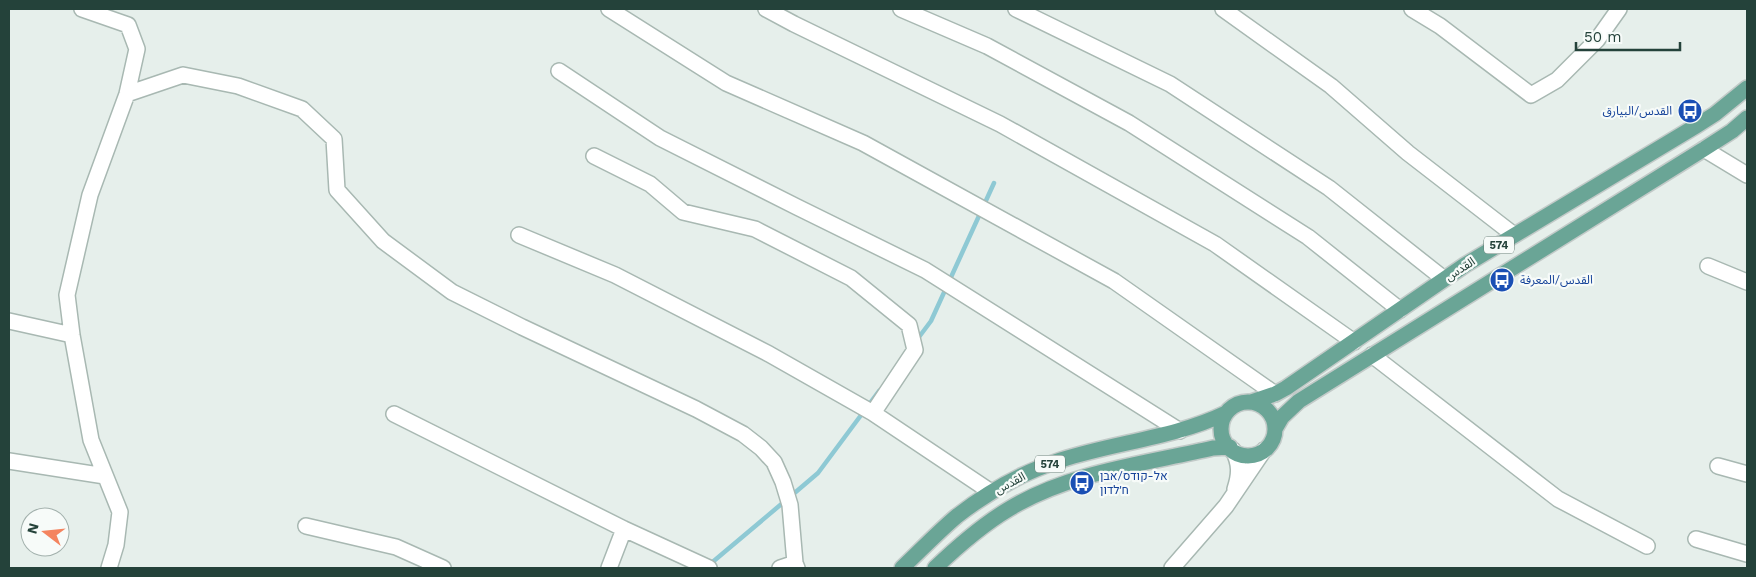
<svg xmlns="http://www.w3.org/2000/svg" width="1756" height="577" font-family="'Work Sans','Noto Sans Arabic',Heebo,sans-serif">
  <rect width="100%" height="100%" fill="#e6efeb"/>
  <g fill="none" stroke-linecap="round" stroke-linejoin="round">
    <path stroke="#8ec9d4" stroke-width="4.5" d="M916,341l15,-20 63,-138
      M791,496l27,-23 61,-82
      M709,565l76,-64"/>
    <defs>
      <path id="minor" d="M82,9l46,16 9,24 -10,45 -37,101 -23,100 5,40 19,105 29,72 -4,33 -7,23
        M609,9l117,74 137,60 251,138 161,113
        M766,9l28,15 206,100 215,120 139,98
        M901,9l86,37 142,77 179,114 92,73
        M1016,9l154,75 159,104 115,91
        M1223,9l108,77 77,67 106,82
        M1412,9l28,17 91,69 26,-15 40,-40 22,-31
        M559,71l101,67 137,69 128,63 255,161
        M127,94l56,-19 55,11 64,23 32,30 3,51 46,51 69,51 70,35 174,82 47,25 18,14 13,14 9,20 7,23 5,58 2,5
        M1704,149l43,26
        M594,156l56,28 33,28 72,17 96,49 58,47 6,25 -42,63
        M519,235l96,40 154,79 104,59 118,79
        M1708,266l39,16
        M9,321l63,14
        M1372,355l186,144 89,47
        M394,414l230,115 85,39
        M9,461l96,15
        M1718,466l29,8
        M306,526l90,21 47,21
        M1696,539l51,15
        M609,568l15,-39
        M780,568l15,-5"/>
      <path id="tertiary" d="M1233,450c7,14 7,24 2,39
        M1172,568l54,-62 38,-56"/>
      <path id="primary" d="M1251,402l24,-8 11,-6 179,-123 231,-139 19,-12 32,-26
        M1221 429a27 27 0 1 1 54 0a27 27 0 1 1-54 0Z
        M1275,429l7,-12 17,-16 405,-252 28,-18 15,-13
        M902,568c18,-17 36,-36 55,-52 31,-24 66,-44 104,-56 55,-18 113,-22 165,-47
        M935,568c23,-22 47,-43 74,-59 61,-37 135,-45 204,-61l17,-1"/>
    </defs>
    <use href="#minor" stroke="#a8b8b2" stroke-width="18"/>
    <use href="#tertiary" stroke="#a8b8b2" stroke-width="18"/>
    <use href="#primary" stroke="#c2cac8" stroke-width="18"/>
    <use href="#minor" stroke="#fff" stroke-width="15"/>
    <use href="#tertiary" stroke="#fff" stroke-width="15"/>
    <use href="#primary" stroke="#6aa596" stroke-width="15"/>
  </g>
  <defs>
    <symbol id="bus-disc" viewBox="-11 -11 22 22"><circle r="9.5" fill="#1a4fb4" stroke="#f7fbf9"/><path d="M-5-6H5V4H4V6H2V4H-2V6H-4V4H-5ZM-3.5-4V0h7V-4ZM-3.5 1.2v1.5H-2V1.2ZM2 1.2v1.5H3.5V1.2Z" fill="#fff"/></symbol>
  </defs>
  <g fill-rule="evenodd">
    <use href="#bus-disc" x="1676" y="97" width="28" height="28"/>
    <use href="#bus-disc" x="1488" y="266" width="28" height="28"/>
    <use href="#bus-disc" x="1068" y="469" width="28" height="28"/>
  </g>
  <g text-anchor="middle" stroke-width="4.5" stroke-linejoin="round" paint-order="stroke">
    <g fill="#f7fbf9" stroke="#637a73" stroke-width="1">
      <rect x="1484" y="236.5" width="30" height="17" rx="4"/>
      <rect x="1035" y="455.5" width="30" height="17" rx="4"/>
    </g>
    <g font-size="11" font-weight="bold" fill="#24423a">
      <text x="1499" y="249">574</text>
      <text x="1050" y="468">574</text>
    </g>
    <g font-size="12" fill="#164399" stroke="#f7fbf9" text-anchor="start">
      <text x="1672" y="115" text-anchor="end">القدس/البيارق</text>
      <text x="1520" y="284">القدس/المعرفة</text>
      <text x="1100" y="480">אל-קודס/אבן<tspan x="1100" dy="14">ח׳לדון</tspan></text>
    </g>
    <g font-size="12" fill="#24423a" stroke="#f7fbf9">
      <text transform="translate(1460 269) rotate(-33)" y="4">القدس</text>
      <text transform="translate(1010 483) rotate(-28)" y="4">القدس</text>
    </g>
  </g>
  <rect width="1756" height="577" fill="none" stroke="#24423a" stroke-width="20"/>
  <g transform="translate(45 532) rotate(286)"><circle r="24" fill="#f7fbf9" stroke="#a3b1ad"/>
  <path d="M0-4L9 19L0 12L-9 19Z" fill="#f4845f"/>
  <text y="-8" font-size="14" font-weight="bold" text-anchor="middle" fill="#24423a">N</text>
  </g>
  <path d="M1576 42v8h104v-8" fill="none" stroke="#24423a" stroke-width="2.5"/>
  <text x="1584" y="42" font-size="15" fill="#24423a" stroke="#f7fbf9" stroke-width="4" paint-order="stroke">50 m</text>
</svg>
